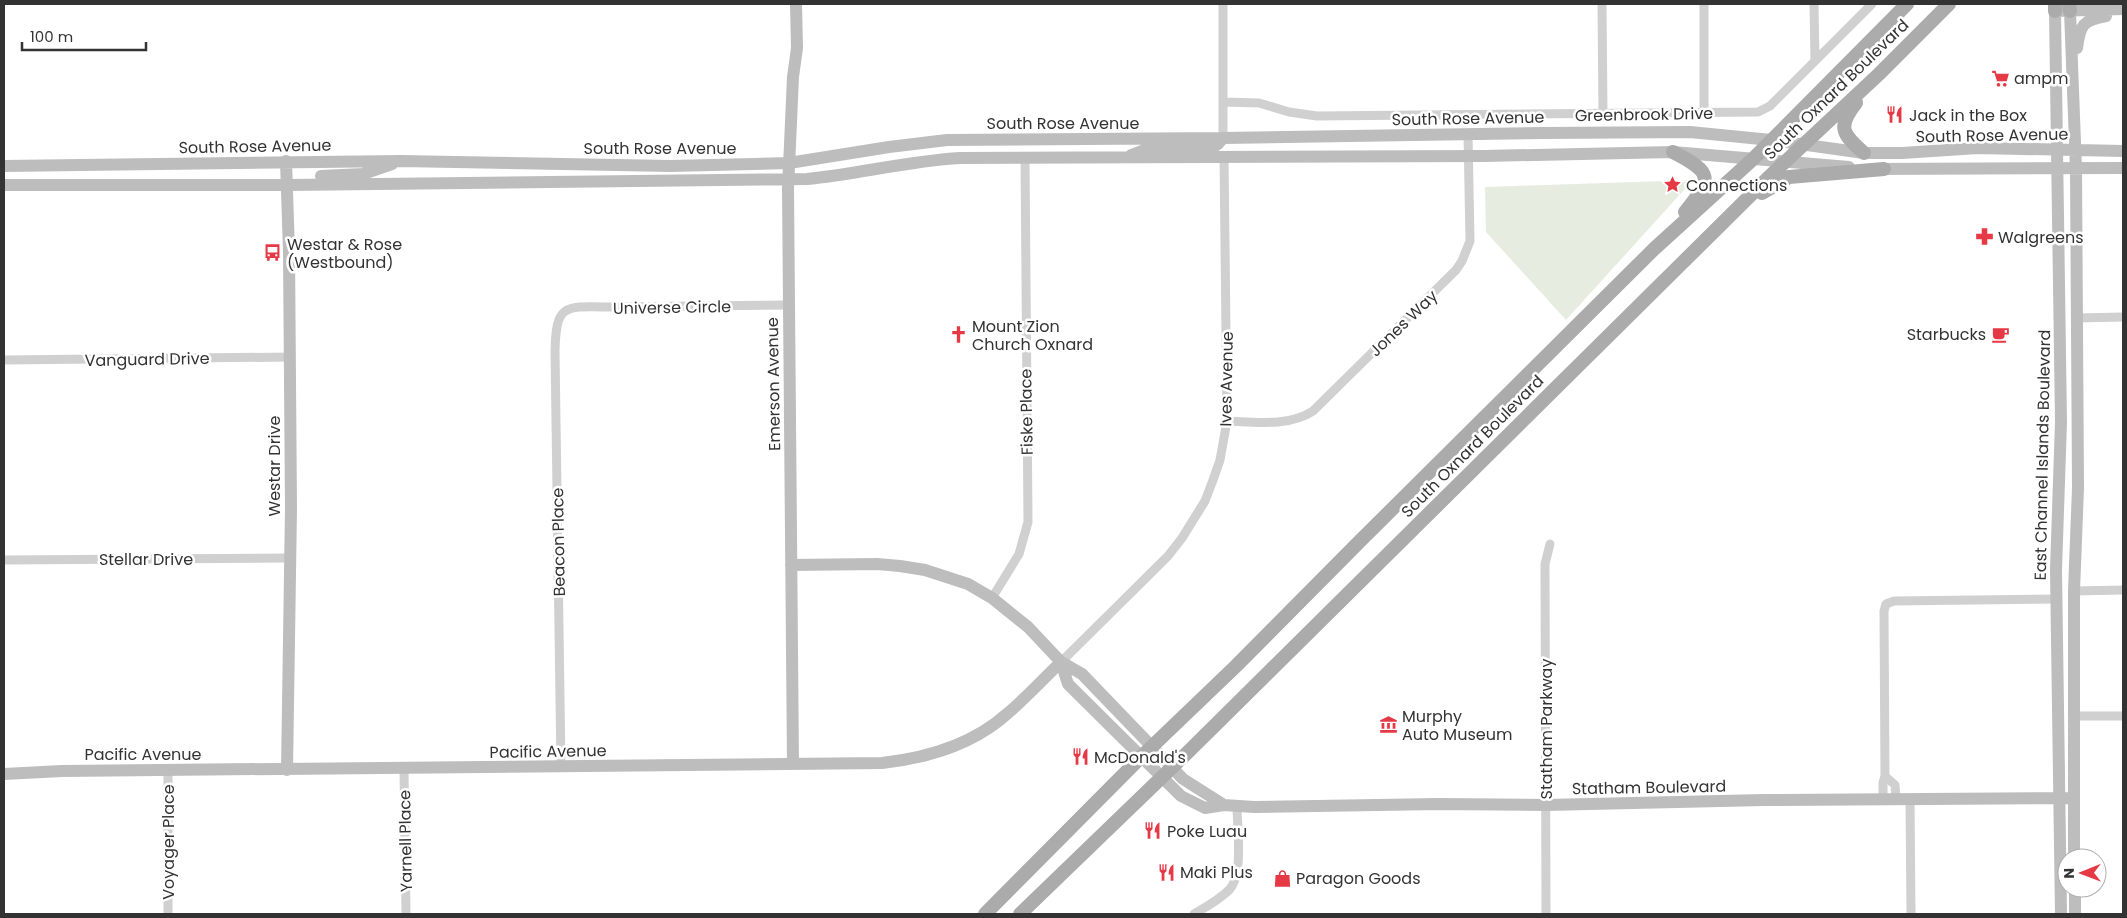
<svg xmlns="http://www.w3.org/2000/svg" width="2127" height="918" font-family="Poppins,sans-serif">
  <rect width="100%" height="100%" fill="#fff"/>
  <path fill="#e6ecdf" d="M1693,180l-127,140 -80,-88 -1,-45z"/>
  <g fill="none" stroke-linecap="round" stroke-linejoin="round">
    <path stroke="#d0d0d0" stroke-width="9" d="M1223,4v134
      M1602,4l1,110
      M1704,4v109
      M1814,4l1,57
      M1224,102l35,1 30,9 28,4 441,-4 12,-6 102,-102
      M2076,318l47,-1
      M4,360l286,-3
      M1227,421c28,1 62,6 86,-10l143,-141 6,-9 8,-20 -2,-107
      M4,560l285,-2
      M2074,591l49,-1
      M992,598l27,-44 9,-32 -3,-364
      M1061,662l107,-106 14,-18 23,-37 8,-21 7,-20 7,-39 -3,-265
      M2074,716h49
      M561,767l-6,-415c1,-47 8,-46 52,-45l182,-2
      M404,769l2,145
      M168,770v144
      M1885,776l10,9 1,15
      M1883,800v-17l2,-7 -1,-165 2,-7 8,-3 162,-2
      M1910,800l1,114
      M1194,914c12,-7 25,-14 35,-24 15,-15 8,-63 8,-84
      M1546,914l-1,-350 5,-20"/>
    <path stroke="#bdbdbd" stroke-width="12" d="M2070,11l6,158 2,319 -4,103v267
      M2077,48c3,-23 6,-28 29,-32
      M1131,155l16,-6h63l8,-5 5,-6
      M286,161l3,91 2,256 -4,262
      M4,166l397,-5 270,5 118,-3 100,-16 58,-7 276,-2 320,-5 147,-1 81,8 93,13h38l76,-5 145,3
      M1874,169l249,-1
      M321,176l42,-2 29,-10
      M4,185h284l519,-6c51,-5 101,-18 153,-21l524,-2 189,-4 176,15
      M791,565l86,-1 23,2 25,4 43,14 24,14 36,29 33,35 7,22 113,112 24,12 19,-3 30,2 184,-3 108,1 218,-5 310,-2
      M1061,662l21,12 101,105 41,26
      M793,764l-5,-575 5,-112 4,-29 -1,-44
      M4,774l58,-3 820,-8c45,-5 92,-19 126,-50 19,-16 35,-34 53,-51
      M2075,888v26
      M2061,914l-5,-344 5,-148 -6,-411 68,-2"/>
    <path stroke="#ababab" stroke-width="14" d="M2055,4v7
      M2069,4l1,7
      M1856,103c-19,24 -14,31 8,50
      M1673,152c41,21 39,26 12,60
      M1762,193l27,-16 95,-8
      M985,914l156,-157 95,-91 124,-125 294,-292 99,-90 154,-155
      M1020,914l168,-162 582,-576 109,-102 70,-70"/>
  </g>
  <defs>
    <symbol id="supermarket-bare" viewBox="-9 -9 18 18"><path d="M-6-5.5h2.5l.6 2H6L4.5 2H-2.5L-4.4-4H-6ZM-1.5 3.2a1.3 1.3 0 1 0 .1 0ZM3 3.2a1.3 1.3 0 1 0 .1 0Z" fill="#e63946" stroke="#fff" stroke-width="2.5" paint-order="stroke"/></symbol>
    <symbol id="restaurant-bare" viewBox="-9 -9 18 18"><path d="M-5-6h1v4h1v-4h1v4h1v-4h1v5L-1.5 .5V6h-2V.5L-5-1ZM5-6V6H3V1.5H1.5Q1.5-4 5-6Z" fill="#e63946" stroke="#fff" stroke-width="2.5" paint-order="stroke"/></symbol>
    <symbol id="sight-bare" viewBox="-9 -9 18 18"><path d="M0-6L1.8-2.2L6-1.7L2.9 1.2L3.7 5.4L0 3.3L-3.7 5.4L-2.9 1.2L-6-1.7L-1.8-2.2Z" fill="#e63946" stroke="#fff" stroke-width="2.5" paint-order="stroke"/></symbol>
    <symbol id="pharmacy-bare" viewBox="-9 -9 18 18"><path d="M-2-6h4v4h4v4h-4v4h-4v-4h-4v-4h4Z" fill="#e63946" stroke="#fff" stroke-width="2.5" paint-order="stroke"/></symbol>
    <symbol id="bus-bare" viewBox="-9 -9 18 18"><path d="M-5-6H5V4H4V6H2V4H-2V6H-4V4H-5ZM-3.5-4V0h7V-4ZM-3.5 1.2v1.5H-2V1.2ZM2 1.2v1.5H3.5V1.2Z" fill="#e63946" stroke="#fff" stroke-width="2.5" paint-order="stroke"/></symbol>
    <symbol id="cafe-bare" viewBox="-9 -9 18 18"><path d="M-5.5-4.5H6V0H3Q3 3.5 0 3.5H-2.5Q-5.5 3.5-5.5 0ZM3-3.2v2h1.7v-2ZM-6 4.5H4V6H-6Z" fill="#e63946" stroke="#fff" stroke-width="2.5" paint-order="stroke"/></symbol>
    <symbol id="church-bare" viewBox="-9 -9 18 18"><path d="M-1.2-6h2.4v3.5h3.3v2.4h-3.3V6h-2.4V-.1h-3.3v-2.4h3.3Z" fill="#e63946" stroke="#fff" stroke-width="2.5" paint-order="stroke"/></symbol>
    <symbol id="museum-bare" viewBox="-9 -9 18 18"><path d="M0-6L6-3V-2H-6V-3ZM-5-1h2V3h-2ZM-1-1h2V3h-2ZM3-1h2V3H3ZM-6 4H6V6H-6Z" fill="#e63946" stroke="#fff" stroke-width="2.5" paint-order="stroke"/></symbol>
    <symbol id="shop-bare" viewBox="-9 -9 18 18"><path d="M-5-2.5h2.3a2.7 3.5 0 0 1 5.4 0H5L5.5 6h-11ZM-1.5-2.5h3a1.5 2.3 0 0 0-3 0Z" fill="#e63946" stroke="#fff" stroke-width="2.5" paint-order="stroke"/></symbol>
  </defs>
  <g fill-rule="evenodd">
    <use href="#supermarket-bare" x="1988" y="66" width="25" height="25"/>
    <use href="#restaurant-bare" x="1882" y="102" width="25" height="25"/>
    <use href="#sight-bare" x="1660" y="172" width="25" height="25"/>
    <use href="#pharmacy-bare" x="1972" y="224" width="25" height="25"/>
    <use href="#bus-bare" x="260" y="240" width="25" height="25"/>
    <use href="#cafe-bare" x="1988" y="322" width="25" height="25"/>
    <use href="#church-bare" x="946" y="322" width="25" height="25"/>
    <use href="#museum-bare" x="1376" y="712" width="25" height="25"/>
    <use href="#restaurant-bare" x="1068" y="744" width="25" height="25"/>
    <use href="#restaurant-bare" x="1140" y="818" width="25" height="25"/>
    <use href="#restaurant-bare" x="1154" y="860" width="25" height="25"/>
    <use href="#shop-bare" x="1270" y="866" width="25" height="25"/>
  </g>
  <g text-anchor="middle" stroke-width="5" stroke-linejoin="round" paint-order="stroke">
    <g font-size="16" fill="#333" stroke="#fff" text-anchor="start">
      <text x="2014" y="84">ampm</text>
      <text x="1909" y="121">Jack in the Box</text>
      <text x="1686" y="191">Connections</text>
      <text x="1998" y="243">Walgreens</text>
      <text x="287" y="250">Westar &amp; Rose<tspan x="287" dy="18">(Westbound)</tspan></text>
      <text x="972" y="332">Mount Zion<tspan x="972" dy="18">Church Oxnard</tspan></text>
      <text x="1986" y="340" text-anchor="end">Starbucks</text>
      <text x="1402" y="722">Murphy<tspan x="1402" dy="18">Auto Museum</tspan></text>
      <text x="1094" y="763">McDonald's</text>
      <text x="1167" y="837">Poke Luau</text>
      <text x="1180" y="878">Maki Plus</text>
      <text x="1296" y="884">Paragon Goods</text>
    </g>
    <g font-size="16" fill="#333" stroke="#fff">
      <text transform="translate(1836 89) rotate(-44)" y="6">South Oxnard Boulevard</text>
      <text transform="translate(1644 114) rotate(-1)" y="6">Greenbrook Drive</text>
      <text transform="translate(1468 118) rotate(-1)" y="6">South Rose Avenue</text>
      <text x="1063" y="129">South Rose Avenue</text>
      <text transform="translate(1992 135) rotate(-1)" y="6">South Rose Avenue</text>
      <text transform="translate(255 146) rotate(-1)" y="6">South Rose Avenue</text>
      <text x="660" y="154">South Rose Avenue</text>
      <text transform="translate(672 307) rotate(-1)" y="6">Universe Circle</text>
      <text transform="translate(1403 323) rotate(-44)" y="6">Jones Way</text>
      <text transform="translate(147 359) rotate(-1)" y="6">Vanguard Drive</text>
      <text transform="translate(1226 379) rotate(-89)" y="6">Ives Avenue</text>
      <text transform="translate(773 384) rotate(-91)" y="6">Emerson Avenue</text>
      <text transform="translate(1026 412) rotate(-91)" y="6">Fiske Place</text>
      <text transform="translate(1472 446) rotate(-45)" y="6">South Oxnard Boulevard</text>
      <text transform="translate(2042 455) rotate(-89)" y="6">East Channel Islands Boulevard</text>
      <text transform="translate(274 466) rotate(-90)" y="6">Westar Drive</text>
      <text transform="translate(558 542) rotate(-91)" y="6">Beacon Place</text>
      <text x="146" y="565">Stellar Drive</text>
      <text transform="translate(1546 729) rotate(-90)" y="6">Statham Parkway</text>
      <text transform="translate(548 751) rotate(-1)" y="6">Pacific Avenue</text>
      <text x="143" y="760">Pacific Avenue</text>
      <text transform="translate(1649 787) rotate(-1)" y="6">Statham Boulevard</text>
      <text transform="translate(405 841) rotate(-91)" y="6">Yarnell Place</text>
      <text transform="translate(168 842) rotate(-90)" y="6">Voyager Place</text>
    </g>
  </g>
  <rect width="2127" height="918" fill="none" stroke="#333333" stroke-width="10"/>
  <g transform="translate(2082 873) rotate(269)"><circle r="24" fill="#ffffff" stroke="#adadad"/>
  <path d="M0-4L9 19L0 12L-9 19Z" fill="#e63946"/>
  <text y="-8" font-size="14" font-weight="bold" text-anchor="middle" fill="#333333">N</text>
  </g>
  <path d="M22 42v8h124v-8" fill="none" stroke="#333333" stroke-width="2.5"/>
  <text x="30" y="42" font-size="15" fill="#333333" stroke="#ffffff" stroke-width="4" paint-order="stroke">100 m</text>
</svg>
